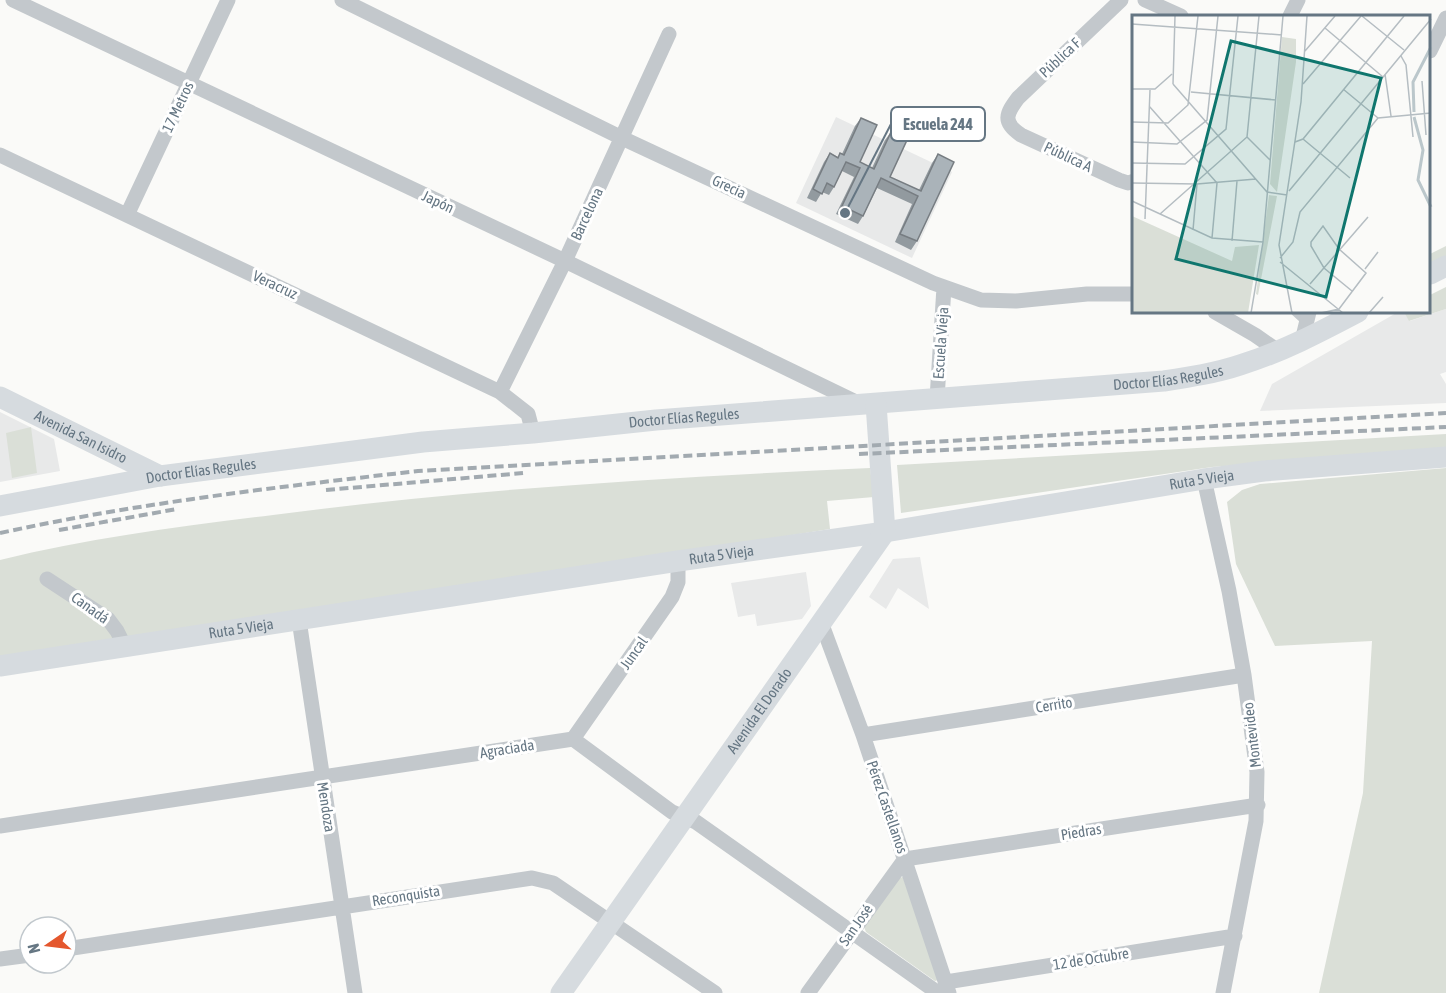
<svg xmlns="http://www.w3.org/2000/svg" width="1446" height="993" font-family="'Asap Condensed',sans-serif">
  <rect width="100%" height="100%" fill="#fafaf8"/>
  <path fill="#e8e9e9" d="M836,117l116,55 -40,86 -116,-55z
    M1446,309v63l-6,2 6,10v19l-186,8 12,-27 126,-72h6l6,9z
    M0,412l54,27 6,32 -60,11z
    M920,557l9,52 -31,-21 -12,21 -17,-12 24,-38z
    M806,572l5,34 -9,13 -45,7 -2,-12 -17,3 -7,-34z"/>
  <path fill="#dadfd7" d="M1446,246v12l-16,8v-12z
    M1446,287v22l-37,12 -5,-9h26v-17z
    M31,427l6,46 -25,5 -6,-45z
    M1446,434v15l-234,18 -311,46 -4,-48z
    M870,468l4,29 -47,4 3,28 -830,133v-102c90,-22 182,-34 273,-45 198,-26 398,-38 597,-47z
    M1446,468v525h-127l44,-200 9,-152 -97,5 -39,-82 -9,-62 15,-12 18,-6z
    M903,877l35,103 -3,1 -69,-49 -2,-5 35,-49z"/>
  <g fill="none" stroke-linecap="round" stroke-linejoin="round">
    <path stroke="#c3c8cc" stroke-width="8" d="M1295,312l11,10"/>
    <path stroke="#c3c8cc" stroke-width="15" d="M13,0l552,261 293,142
      M342,0l280,138 311,145 48,17 35,1 71,-7h47
      M1121,0l-103,98c-12,16 -16,24 3,37l98,45 9,3 6,-2
      M1145,0l36,16
      M1290,16l8,-16
      M1430,51l16,-33
      M0,155l500,237 28,22 5,19
      M127,215l101,-215
      M1215,312l40,23 23,16
      M1302,341l7,-29
      M500,392l65,-131 104,-227
      M937,399l7,-112
      M1204,479l25,112 15,84 13,97 -1,49 -33,172
      M47,579l61,40 9,12 7,14
      M299,620l56,373
      M821,622l42,113 86,258
      M863,735l381,-60
      M573,739l99,-142 6,-15v-21
      M0,826l573,-87 99,73 24,10 242,171
      M66,949l466,-71 21,5 162,110
      M0,959l30,-4
      M946,982l289,-46
      M808,993l97,-134 353,-54"/>
    <g stroke="#d6dbdf" stroke-width="21">
      <path d="M1430,274l16,-8"/>
      <path id="s1" d="M0,397l160,79"/>
      <path id="s2" d="M0,506l160,-30 263,-34 110,-9 123,-13 508,-39c26,-4 52,-8 76,-16 42,-13 80,-33 118,-53"/>
      <path id="s3" d="M0,666l678,-105 207,-29 319,-53 60,-8 182,-14"/>
      <path id="s4" d="M561,993l324,-461 -9,-128"/>
    </g>
    <path stroke="#a2aab0" stroke-width="4" stroke-dasharray="9 4.5" stroke-linecap="butt" d="M859,454l587,-27
      M326,490l197,-17
      M59,530l118,-21
      M0,533c138,-30 278,-46 418,-62l1028,-58"/>
  </g>
  <path fill="#929a9f" d="M861,118l-1,44 12,6 13,-28 6,-8 -1,45 29,13 13,-27 6,-9 -21,87 -6,9 -16,-8 17,-38 -35,-16 -14,28 -5,8 -22,-10 18,-37 -12,-6 -8,16 -5,8 -7,-3 -6,10 -9,-4 17,-36 6,-9 8,4 2,-4 2,1 13,-28z"/>
  <path fill="#aab3b9" stroke="#777d82" stroke-width="1.5" d="M861,118l16,7 -17,37 14,7 17,-37 16,8 -17,37 31,14 17,-37 16,8 -37,79 -17,-7 18,-38 -37,-18 -18,38 -21,-10 18,-38 -14,-6 -12,25 -7,-4 -5,11 -9,-5 17,-36 8,5 2,-5 4,2z"/>
  <g text-anchor="middle" stroke-width="6" stroke-linejoin="round" paint-order="stroke">
    <g font-size="15" fill="#657683" stroke="#fff">
      <text transform="translate(1060 58) rotate(-43)" y="5">Pública F</text>
      <text transform="translate(178 107) rotate(-65)" y="5">17 Metros</text>
      <text transform="translate(1068 157) rotate(25)" y="5">Pública A</text>
      <text transform="translate(729 187) rotate(25)" y="5">Grecia</text>
      <text transform="translate(438 202) rotate(25)" y="5">Japón</text>
      <text transform="translate(587 214) rotate(-65)" y="5">Barcelona</text>
      <text transform="translate(275 285) rotate(25)" y="5">Veracruz</text>
      <text transform="translate(941 343) rotate(-86)" y="5">Escuela Vieja</text>
      <text dy="5" stroke="none"><textPath href="#s2" startOffset="1176">Doctor Elías Regules</textPath></text>
      <text dy="5" stroke="none"><textPath href="#s2" startOffset="690">Doctor Elías Regules</textPath></text>
      <text dy="5" stroke="none"><textPath href="#s1" startOffset="90">Avenida San Isidro</textPath></text>
      <text dy="5" stroke="none"><textPath href="#s2" startOffset="204">Doctor Elías Regules</textPath></text>
      <text dy="5" stroke="none"><textPath href="#s3" startOffset="1216">Ruta 5 Vieja</textPath></text>
      <text dy="5" stroke="none"><textPath href="#s3" startOffset="730">Ruta 5 Vieja</textPath></text>
      <text transform="translate(90 608) rotate(36)" y="5">Canadá</text>
      <text dy="5" stroke="none"><textPath href="#s3" startOffset="244">Ruta 5 Vieja</textPath></text>
      <text transform="translate(634 653) rotate(-55)" y="5">Juncal</text>
      <text transform="translate(1054 705) rotate(-9)" y="5">Cerrito</text>
      <text dy="5" stroke="none"><textPath href="#s4" startOffset="345">Avenida El Dorado</textPath></text>
      <text transform="translate(1252 735) rotate(-97)" y="5">Montevideo</text>
      <text transform="translate(507 749) rotate(-9)" y="5">Agraciada</text>
      <text transform="translate(326 807) rotate(81)" y="5">Mendoza</text>
      <text transform="translate(887 807) rotate(71)" y="5">Pérez Castellanos</text>
      <text transform="translate(1081 832) rotate(-9)" y="5">Piedras</text>
      <text transform="translate(406 896) rotate(-9)" y="5">Reconquista</text>
      <text transform="translate(856 925) rotate(-55)" y="5">San José</text>
      <text transform="translate(1091 959) rotate(-9)" y="5">12 de Octubre</text>
    </g>
  </g>
  <g transform="translate(1132 15)">
    <rect width="298" height="298" fill="#fafaf8"/>
    <path d="M150,22l14,2v23l-19,130 -7,-8zM137,180l8,1 -19,99 -2,-1zM0,201l100,45 3,-14 24,-2 -11,68h-116z" fill="#dadfd7"/>
    <path fill="none" stroke="#bbc7cb" stroke-width="3" d="M282,97l-1,-30 18,-35M282,102l9,33 -5,30 13,27"/>
    <path fill="none" stroke="#b5bdc2" stroke-width="1.5" d="M230,1l42,34M0,9l150,11M193,13l58,49M173,36l30,-35M269,41l5,9 7,72M253,59l6,42M290,66l4,54M41,69l94,108 20,3M41,69l2,-68M171,69l58,-68M0,74h23l17,-15M211,74l35,29M59,77l85,8M17,91l68,77 -5,55M0,107l36,1 20,-18 10,-89M115,122l23,23M171,124l47,39M0,127l45,2 30,-24 11,-104M163,127l8,-3 101,-123M0,148l53,1 41,-35 12,-113M0,168l65,1 59,-5M157,176l142,-172M0,186l80,37 51,4M28,199l87,-77 12,-121M13,204l5,-129M61,215l4,-46M100,226l5,-60M148,243l13,-16 7,-30 78,-94 53,-5M148,247l63,51M233,254l13,-17M178,269l58,-67M119,298l12,-71 20,-226M160,298l-13,-68 22,-143 6,-86M189,298l18,-4 27,-36 -27,-24 -16,-23 -12,16v4l13,22 28,23M237,298l14,-16"/>
    <path fill="#0f766e" fill-opacity="0.15" stroke="#0f766e" stroke-width="3" d="M99,26l150,37 -55,219 -150,-38z"/>
    <rect width="298" height="298" fill="none" stroke="#657683" stroke-width="3"/>
  </g>
  <path fill="none" stroke="#657683" stroke-width="2" d="M845 213L891 124"/>
  <circle fill="#657683" stroke="#fff" stroke-width="2" cx="845" cy="213" r="6"/>
  <rect fill="#fff" stroke="#657683" stroke-width="2" x="891" y="107" width="94" height="34" rx="6"/>
  <g font-size="16" text-anchor="middle" font-weight="bold" fill="#657683">
    <text x="938" y="130">Escuela 244</text>
  </g>
  <g transform="translate(48 945) rotate(256)"><circle r="28" fill="#ffffff" stroke="#c1c8cd" stroke-width="1.5"/>
  <path d="M0-4.5L10 22L0 15L-10 22Z" fill="#e4572e"/>
  <text y="-9" font-size="16" font-weight="bold" text-anchor="middle" fill="#657683">N</text>
  </g>
</svg>
